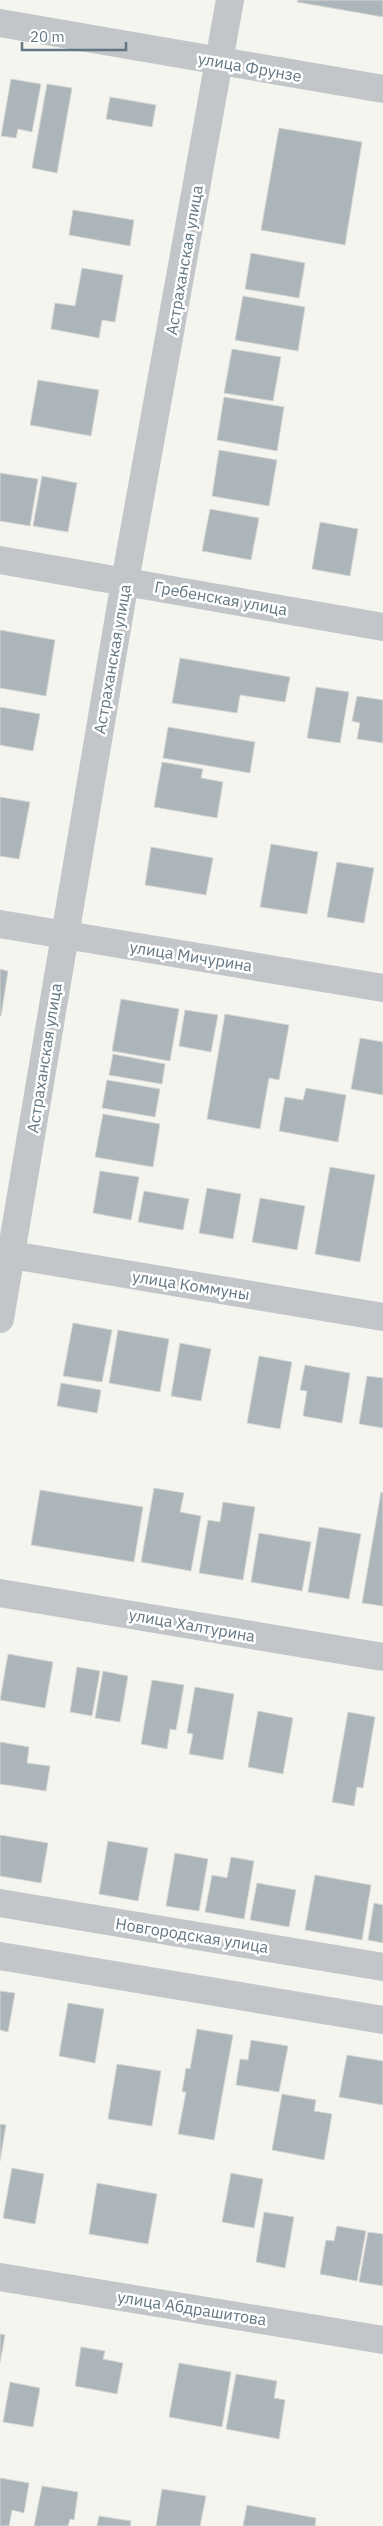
<svg xmlns="http://www.w3.org/2000/svg" width="383" height="2526" font-family="'IBM Plex Sans',sans-serif">
  <rect width="100%" height="100%" fill="#f5f5f0"/>
  <path fill="#acb5b9" stroke="#d6d6d3" d="M298,0h85v17l-86,-15z
    M11,79l30,5 -9,48 -14,-3 -2,9 -15,-2z
    M47,84l25,4 -15,85 -25,-5z
    M110,97l46,8 -4,22 -46,-8z
    M279,128l83,14 -17,103 -84,-15z
    M73,210l61,10 -4,26 -61,-11z
    M251,253l54,10 -6,35 -54,-9z
    M82,268l41,7 -8,47 -13,-2 -3,18 -48,-9 4,-26 20,3z
    M243,296l62,11 -7,44 -63,-11z
    M232,349l49,8 -8,44 -49,-8z
    M38,380l61,10 -8,46 -61,-11z
    M224,397l60,10 -7,44 -60,-11z
    M219,450l58,10 -8,46 -57,-10z
    M0,473l38,6 -8,47 -30,-5z
    M42,476l35,7 -9,49 -35,-6z
    M210,509l49,9 -8,42 -49,-9z
    M320,522l38,7 -8,47 -38,-7z
    M0,630l55,10 -9,56 -46,-8z
    M180,658l110,19 -5,25 -45,-7 -3,18 -65,-10z
    M316,687l33,5 -9,51 -33,-5z
    M357,696l26,4v43l-26,-4 3,-16 -8,-2z
    M0,707l40,7 -7,37 -33,-6z
    M168,727l87,15 -5,31 -87,-15z
    M162,762l41,7 -2,9 22,4 -6,36 -63,-11z
    M0,797l30,5 -11,57 -19,-3z
    M271,844l47,8 -11,62 -47,-7z
    M151,847l62,11 -7,37 -61,-10z
    M337,862l37,6 -10,55 -37,-6z
    M0,969l8,2 -7,45h-1z
    M121,999l58,10 -9,52 -58,-10z
    M185,1010l33,5 -7,37 -32,-6z
    M225,1014l64,11 -10,55 -10,-2 -9,51 -53,-10z
    M360,1038l23,4v53l-32,-6z
    M113,1054l52,10 -3,20 -53,-9z
    M107,1080l53,9 -5,28 -53,-9z
    M306,1088l40,7 -8,47 -59,-11 6,-34 18,3z
    M103,1114l57,10 -7,43 -58,-10z
    M330,1167l45,8 -15,87 -45,-8z
    M100,1171l39,6 -8,43 -38,-7z
    M207,1188l34,6 -8,45 -34,-6z
    M144,1191l45,8 -6,31 -45,-8z
    M260,1198l45,8 -8,44 -45,-8z
    M73,1323l39,7 -10,52 -39,-6z
    M118,1330l51,9 -9,53 -51,-9z
    M180,1343l31,6 -10,52 -30,-5z
    M259,1356l33,6 -12,67 -33,-6z
    M305,1365l45,8 -8,50 -39,-7 4,-25 -7,-1z
    M367,1376l16,2v50l-24,-4z
    M61,1383l40,7 -4,23 -40,-7z
    M154,1488l30,5 -4,19 21,4 -10,55 -50,-9z
    M40,1490l103,17 -9,55 -103,-17z
    M381,1492l2,1v113l-21,-3z
    M223,1502l32,5 -12,73 -44,-7 9,-53 12,2z
    M319,1527l42,7 -12,65 -41,-7z
    M259,1533l52,9 -9,49 -51,-9z
    M8,1654l45,8 -8,46 -45,-8z
    M77,1667l23,4 -8,45 -22,-4z
    M103,1671l25,5 -8,46 -25,-4z
    M152,1680l32,5 -8,45 -6,-1 -3,20 -26,-5z
    M195,1687l39,7 -11,66 -34,-6 4,-20 -6,-1z
    M258,1711l35,7 -10,56 -35,-7z
    M348,1712l27,5 -12,71 -6,-1 -3,19 -22,-4z
    M0,1742l29,5 -2,16 23,3 -4,25 -46,-7z
    M0,1835l48,8 -7,40 -41,-7z
    M108,1841l40,7 -10,53 -39,-7z
    M175,1853l33,6 -9,52 -33,-5z
    M231,1857l23,4 -10,58 -39,-7 7,-37 15,3z
    M315,1875l56,10 -9,55 -57,-10z
    M257,1883l39,7 -7,37 -39,-7z
    M374,1903l9,2v38l-15,-3z
    M0,1991l15,2 -7,39 -8,-2z
    M68,2003l36,6 -9,54 -36,-7z
    M197,2029l36,6 -19,105 -36,-6 8,-42h-4l4,-24 4,1z
    M251,2040l37,6 -9,46 -43,-7 4,-26 8,1z
    M347,2055l36,6v44l-44,-8z
    M117,2064l44,7 -9,55 -44,-7z
    M282,2094l34,6 -2,11 18,3 -8,46 -52,-10z
    M0,2124l6,1 -6,36z
    M12,2168l32,6 -9,50 -32,-6z
    M231,2173l32,6 -9,49 -32,-6z
    M97,2183l60,11 -9,50 -59,-10z
    M264,2212l30,5 -9,51 -29,-6z
    M337,2226l29,5 -9,50 -37,-7 6,-34 8,1z
    M368,2232l15,2v52l-24,-4z
    M0,2334l5,1 -5,28z
    M81,2347l24,4 -2,8 20,4 -6,31 -42,-8z
    M179,2363l52,9 -9,55 -53,-10z
    M236,2374l41,7 -3,17 11,2 -6,39 -53,-10z
    M10,2382l30,6 -7,39 -30,-5z
    M0,2478l29,5 -5,30 -12,-3 -3,16h-9z
    M42,2486l36,6 -4,28 -4,-1 -2,7h-34z
    M162,2489l44,7 -6,30h-44z
    M247,2505l69,13 -1,8h-72z
    M99,2516l32,5 -1,5h-33z"/>
  <g fill="none" stroke-linecap="round" stroke-linejoin="round">
    <path stroke="#c2c6c9" stroke-width="28" d="M0,23l383,66
      M0,560l383,67
      M0,924l383,64
      M0,1253l383,64
      M0,1319l125,-738 105,-581
      M0,1593l383,64
      M0,1903l383,64
      M0,1956l383,64
      M0,2277l383,63"/>
  </g>
  <g text-anchor="middle" stroke-width="5" stroke-linejoin="round" paint-order="stroke">
    <g font-size="16" fill="#627683" stroke="#fff">
      <text transform="translate(250 67) rotate(10)" y="6">улица Фрунзе</text>
      <text transform="translate(184 260) rotate(-80)" y="6">Астраханская улица</text>
      <text transform="translate(221 598) rotate(10)" y="6">Гребенская улица</text>
      <text transform="translate(112 659) rotate(-80)" y="6">Астраханская улица</text>
      <text transform="translate(191 956) rotate(9)" y="6">улица Мичурина</text>
      <text transform="translate(44 1058) rotate(-81)" y="6">Астраханская улица</text>
      <text transform="translate(191 1285) rotate(9)" y="6">улица Коммуны</text>
      <text transform="translate(192 1625) rotate(10)" y="6">улица Халтурина</text>
      <text transform="translate(192 1935) rotate(9)" y="6">Новгородская улица</text>
      <text transform="translate(192 2308) rotate(9)" y="6">улица Абдрашитова</text>
    </g>
  </g>
  <path d="M22 42v8h104v-8" fill="none" stroke="#627683" stroke-width="2.5"/>
  <text x="30" y="42" font-size="15" fill="#627683" stroke="#ffffff" stroke-width="4" paint-order="stroke">20 m</text>
</svg>
